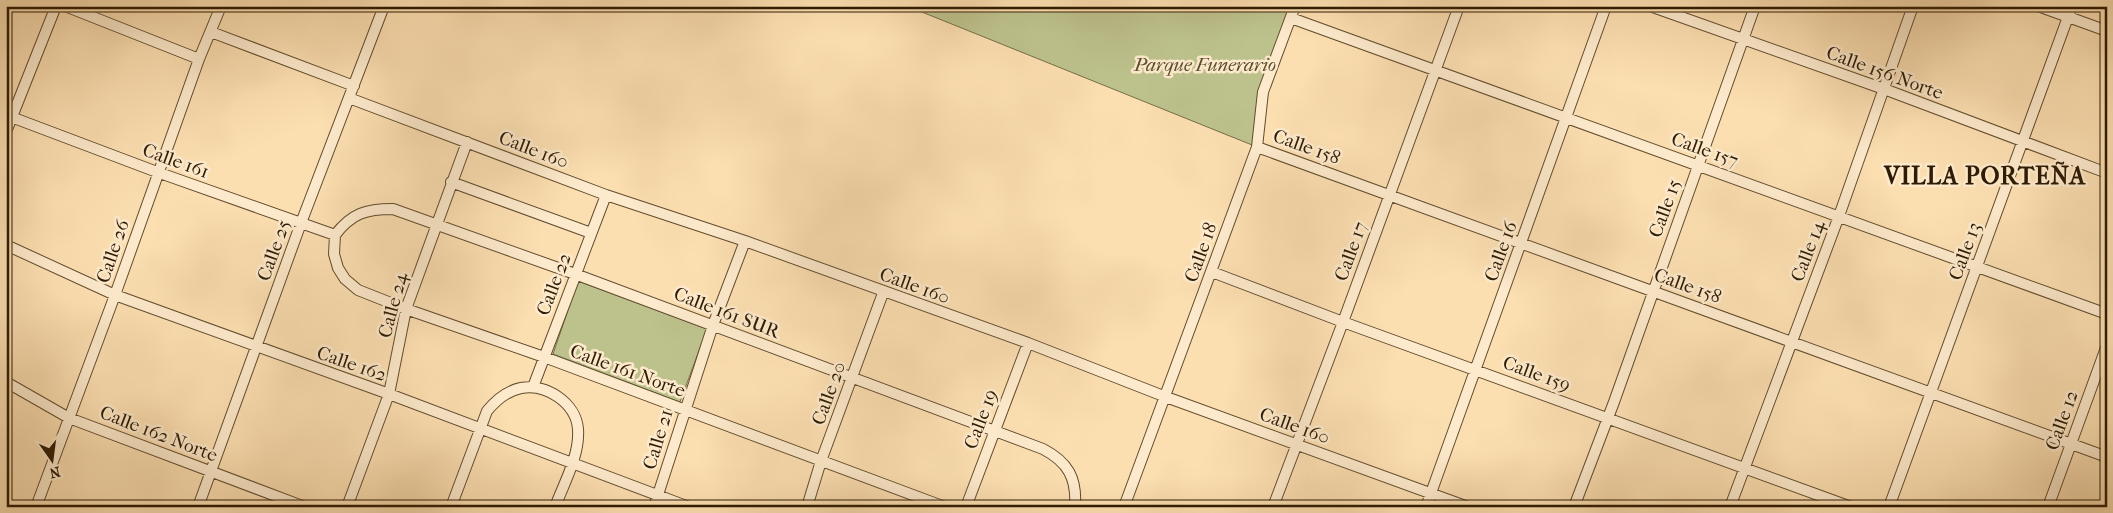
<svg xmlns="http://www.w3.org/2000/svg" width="2113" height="513" font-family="'IM FELL French Canon',serif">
  <rect width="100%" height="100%" fill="#fcdfb1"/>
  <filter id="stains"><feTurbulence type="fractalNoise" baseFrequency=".004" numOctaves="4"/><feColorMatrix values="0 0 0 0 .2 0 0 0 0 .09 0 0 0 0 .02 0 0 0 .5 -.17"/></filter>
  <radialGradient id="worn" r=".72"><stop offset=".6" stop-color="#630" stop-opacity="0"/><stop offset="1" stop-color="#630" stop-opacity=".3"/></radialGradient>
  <path fill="#bdc28d" stroke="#766e48" d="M907,6h384l-31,81 -3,60z
    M578,281l129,48 -27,73 -127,-48z"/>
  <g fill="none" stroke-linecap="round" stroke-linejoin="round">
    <defs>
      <path id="minor" d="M65,6l134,53
        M1650,6l234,83 223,84
        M2038,6l69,25
        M1291,18l816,296
        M211,32l143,54
        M349,98l257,97 139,46 283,102 138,54 302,110
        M6,115l151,57 178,63
        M6,132l50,-126
        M1257,147l850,310
        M451,182l140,51
        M335,235c17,-22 31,-26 58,-26l182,65 468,175c25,13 34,29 32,58
        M335,235l-1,19 4,14 7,11 13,11 48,19 138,48 401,150
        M6,245l109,50 274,99 300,113
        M1212,272l131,50 508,185
        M6,382l63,36 236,89
        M533,387l73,-192
        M36,507l79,-212 84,-236 22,-53
        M198,507l103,-284 83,-217
        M347,507l42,-113 17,-85 61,-167
        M451,507l36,-96c9,-11 19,-20 34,-23 25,-5 55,15 57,41 2,26 -14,54 -23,78
        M654,507l59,-182 32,-84
        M807,507l14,-46 62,-168
        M966,507l62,-164
        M1124,507l133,-360 6,-55 32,-86
        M1273,507l70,-185 116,-316
        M1426,507l180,-501
        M1574,507l40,-105 141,-396
        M1730,507l109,-291 74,-210
        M1889,507l183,-501
        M2048,507l59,-162"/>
    </defs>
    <use href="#minor" stroke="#624c2e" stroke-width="12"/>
    <use href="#minor" stroke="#fdeacc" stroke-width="10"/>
  </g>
  <g text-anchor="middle" stroke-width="5" stroke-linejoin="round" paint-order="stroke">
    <g font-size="19" font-style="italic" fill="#594d2c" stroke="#fdeacc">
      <text x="1205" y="71">Parque Funerario</text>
    </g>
    <g font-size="19" fill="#2e1b03" stroke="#fdeacc">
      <text transform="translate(1885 72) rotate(20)" y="7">Calle 156 Norte</text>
      <text transform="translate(1307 146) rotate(20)" y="7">Calle 158</text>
      <text transform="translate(534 149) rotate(21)" y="7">Calle 160</text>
      <text transform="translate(1705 149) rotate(20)" y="7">Calle 157</text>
      <text transform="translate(176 160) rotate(20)" y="7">Calle 161</text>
      <text transform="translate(1664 208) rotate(-70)" y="7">Calle 15</text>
      <text transform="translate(273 250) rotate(-70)" y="7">Calle 25</text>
      <text transform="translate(112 251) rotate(-71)" y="7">Calle 26</text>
      <text transform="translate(1350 251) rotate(-70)" y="7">Calle 17</text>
      <text transform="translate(1500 251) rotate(-70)" y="7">Calle 16</text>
      <text transform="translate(1807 251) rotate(-69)" y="7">Calle 14</text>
      <text transform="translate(1964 251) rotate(-70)" y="7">Calle 13</text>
      <text transform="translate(1200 252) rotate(-70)" y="7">Calle 18</text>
      <text transform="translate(553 284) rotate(-69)" y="7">Calle 22</text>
      <text transform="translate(915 285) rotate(20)" y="7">Calle 160</text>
      <text transform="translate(1688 285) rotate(20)" y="7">Calle 158</text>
      <text transform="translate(392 305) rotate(-75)" y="7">Calle 24</text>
      <text transform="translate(727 312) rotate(21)" y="7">Calle 161 SUR</text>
      <text transform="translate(352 363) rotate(19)" y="7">Calle 162</text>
      <text transform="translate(628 370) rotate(20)" y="7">Calle 161 Norte</text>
      <text transform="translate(1537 373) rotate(20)" y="7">Calle 159</text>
      <text transform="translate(828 393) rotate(-70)" y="7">Calle 20</text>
      <text transform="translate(980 419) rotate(-69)" y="7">Calle 19</text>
      <text transform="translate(2061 420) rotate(-70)" y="7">Calle 12</text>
      <text transform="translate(1295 425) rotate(20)" y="7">Calle 160</text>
      <text transform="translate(159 433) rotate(21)" y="7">Calle 162 Norte</text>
      <text transform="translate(657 439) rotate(-73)" y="7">Calle 21</text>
    </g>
    <g font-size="24" font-weight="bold" letter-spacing="1" fill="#2e1b03" stroke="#fdeacc">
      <text x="1985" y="184">VILLA PORTEÑA</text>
    </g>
  </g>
  <rect width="2113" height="513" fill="none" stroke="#fcdfb1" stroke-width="25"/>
  <rect x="8" y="8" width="2098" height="498" fill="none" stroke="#2e1b03" stroke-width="2.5"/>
  <rect x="12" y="12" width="2088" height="488" fill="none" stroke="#2e1b03"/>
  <g transform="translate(52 460) rotate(166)" stroke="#fdeacc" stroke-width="4" paint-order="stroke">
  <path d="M0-4L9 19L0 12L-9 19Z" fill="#2e1b03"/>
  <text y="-8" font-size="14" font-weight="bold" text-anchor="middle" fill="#2e1b03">N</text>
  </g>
  <rect width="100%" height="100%" filter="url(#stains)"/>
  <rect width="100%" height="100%" fill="url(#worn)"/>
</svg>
